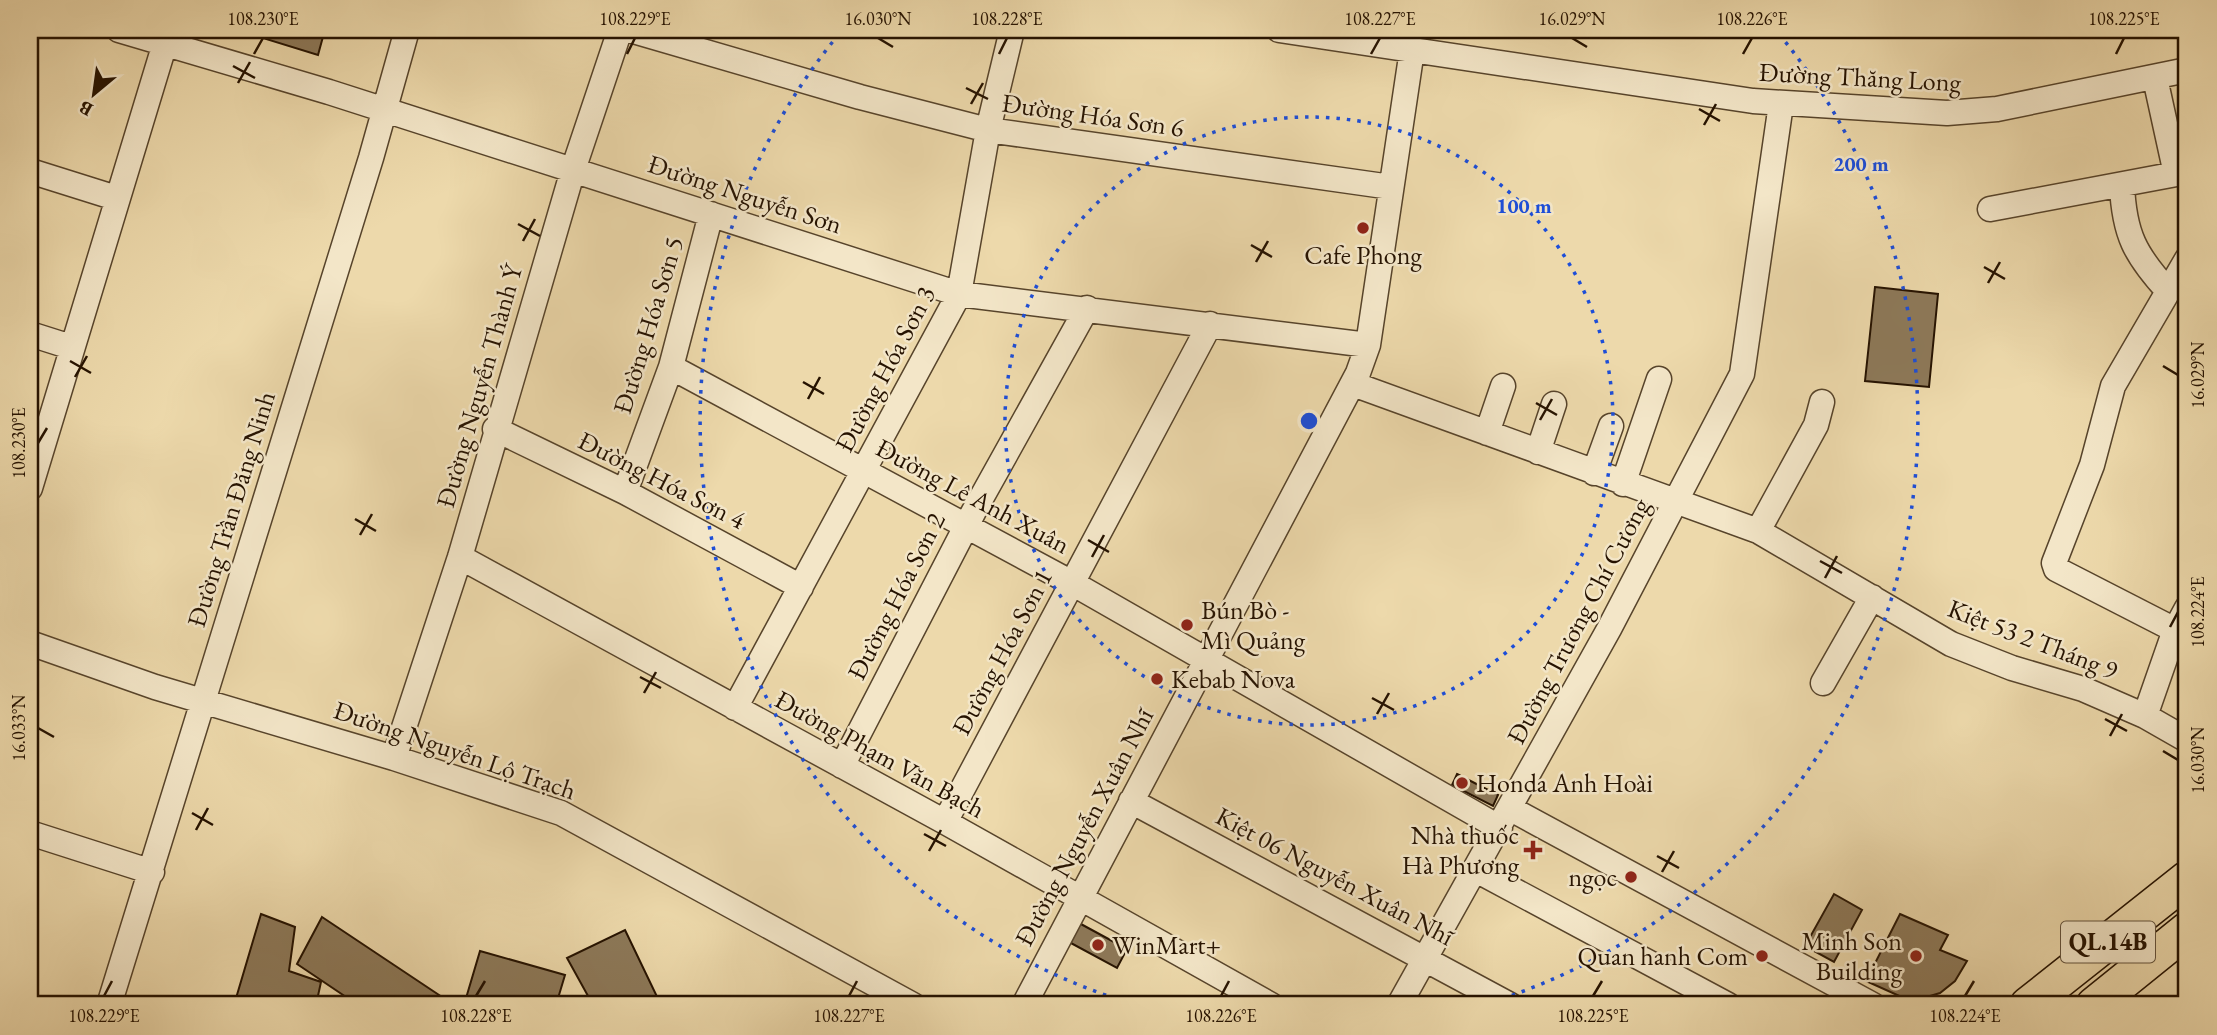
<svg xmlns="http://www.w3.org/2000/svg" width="2217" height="1035" font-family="'EB Garamond',serif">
  <rect width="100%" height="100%" fill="#edd9ab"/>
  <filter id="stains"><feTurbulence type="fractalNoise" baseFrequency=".00286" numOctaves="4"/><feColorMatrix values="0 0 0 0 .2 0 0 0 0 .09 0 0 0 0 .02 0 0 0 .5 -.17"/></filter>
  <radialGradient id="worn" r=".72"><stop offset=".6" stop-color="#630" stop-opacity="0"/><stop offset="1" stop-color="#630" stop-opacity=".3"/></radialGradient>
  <path fill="#8d7959" stroke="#251200" stroke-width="2" d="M237,30h95l-1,5 -7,-2 -6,22z
    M1875,287l63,7 -9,93 -64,-6z
    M30,680l6,2 -6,22z
    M1457,774l41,21 -5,11 -41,-21z
    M1834,894l28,16 -28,52 -29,-16z
    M261,914l34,13 -6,44 32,11 -5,23h-82z
    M1900,914l48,21 -8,15 27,11 -12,20 -15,12 -20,6h-14l-40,-18z
    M322,917l123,82 -4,6h-83l-61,-41z
    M1079,923l48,26 -10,19 -48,-26z
    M625,930l36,75h-68l-26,-47z
    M480,951l85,24 -9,30h-92z"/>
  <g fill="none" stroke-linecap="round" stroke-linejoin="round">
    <defs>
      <path id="minor" d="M119,30l210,62 630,202 409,51
        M630,30l230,67 128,33 403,57
        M1279,30l474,71 194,12 50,-4 190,-39
        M2155,78l21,96
        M30,171l86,27
        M2122,185c2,49 13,70 46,106
        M1990,209l197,-37
        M30,334l41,13
        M671,367l401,216 428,245
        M1353,384l405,147 193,113 61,24 71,21 62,27 42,24
        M495,429l130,63 176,95
        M1487,433l16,-47
        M1538,452l16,-48
        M1594,473l17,-47
        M1623,484l36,-105
        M30,488l139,-458
        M625,492l46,-125 40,-153
        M1758,531l58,-106 6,-23
        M460,557l485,265 326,183
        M2175,630l12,-22
        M30,643l125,44 239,71 167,55 352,192
        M1823,683l49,-86
        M735,708l224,-414 29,-164 24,-100
        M2145,716l30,-86 -119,-61 -2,-6 38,-98 21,-79 74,-127
        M394,758l66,-201 113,-387 47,-140
        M842,766l132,-255 113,-203
        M1131,801l379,204
        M1511,809l362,196
        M945,822l265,-498
        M30,833l122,39
        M1476,870l252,135
        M109,1005l262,-847 36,-128
        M1024,1005l334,-632 10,-28 44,-295
        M1399,1005l210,-376 133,-255 39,-270"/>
      <path id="highway" d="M2028,1005l159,-126
        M2094,1005l93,-75"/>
    </defs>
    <use href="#minor" stroke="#57442b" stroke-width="27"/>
    <use href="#highway" stroke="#251200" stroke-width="38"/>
    <use href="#minor" stroke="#f3e6c8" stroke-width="24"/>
    <use href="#highway" stroke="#edd9ab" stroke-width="35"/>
  </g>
  <path fill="none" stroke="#251200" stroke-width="2.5" d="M878,38l15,9M1572,38l15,9M254,54l9,-16M627,54l8,-16M999,54l8,-16M1371,54l9,-16M1743,54l9,-16M2116,54l8,-16M233,66l22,12M238,83l12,-21M966,88l22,11M971,104l12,-21M1699,109l21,12M1704,125l12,-21M518,224l22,12M523,241l12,-22M1251,245l21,12M1256,262l12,-21M1984,267l21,12M1988,283l12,-21M70,361l21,12M2163,366l15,9M75,377l12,-21M803,382l21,12M808,399l12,-22M1536,403l21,12M1540,420l12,-21M38,443l9,-15M355,519l21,12M360,535l12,-21M1088,540l21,12M1092,557l12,-22M1820,561l22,12M1825,578l12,-22M2170,627l8,-15M640,677l21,11M644,693l12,-21M1372,698l22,12M1377,714l12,-21M2105,719l22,12M38,728l16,9M2110,736l12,-22M2163,751l15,9M192,813l21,12M196,830l12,-22M924,834l22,12M929,851l12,-21M1657,856l22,12M1662,872l12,-21M104,996l8,-15M476,996l9,-15M849,996l8,-15M1221,996l8,-15M1593,996l9,-15M1965,996l9,-15"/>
  <g fill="none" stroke="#1d4ed8" stroke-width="3.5" stroke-dasharray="3.5 7">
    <circle cx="1309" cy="421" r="304"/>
    <path d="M1136 1005A609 609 0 0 1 839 34M1779 34A609 609 0 0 1 1482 1005"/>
  </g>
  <g fill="#8f2418" stroke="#f3e6c8" stroke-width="2.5">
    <circle cx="1363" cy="228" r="7"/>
    <circle cx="1187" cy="625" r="7"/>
    <circle cx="1157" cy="679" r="7"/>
    <circle cx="1462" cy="783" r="7"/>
    <path d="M1529.5 839.5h7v7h7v7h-7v7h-7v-7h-7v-7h7z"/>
    <circle cx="1631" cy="877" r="7"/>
    <circle cx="1098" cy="945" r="7"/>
    <circle cx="1762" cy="956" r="7"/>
    <circle cx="1916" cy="956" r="7"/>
  </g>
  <g text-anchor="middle" stroke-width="5" stroke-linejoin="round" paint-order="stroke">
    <rect fill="#f3e6c8" stroke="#63523c" stroke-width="2" x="2061" y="921.5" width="94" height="41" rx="5"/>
    <g font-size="24" font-weight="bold" fill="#251200">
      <text x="2108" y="950">QL.14B</text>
    </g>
    <g font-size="26" fill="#251200" stroke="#f3e6c8">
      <text transform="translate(1860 77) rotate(3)" y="9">Đường Thăng Long</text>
      <text transform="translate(1093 115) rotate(8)" y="9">Đường Hóa Sơn 6</text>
      <text transform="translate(745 194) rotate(18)" y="9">Đường Nguyễn Sơn</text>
      <text transform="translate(648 325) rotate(-73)" y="9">Đường Hóa Sơn 5</text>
      <text transform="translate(885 369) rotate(-62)" y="9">Đường Hóa Sơn 3</text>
      <text transform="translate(479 386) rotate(-74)" y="9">Đường Nguyễn Thành Ý</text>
      <text transform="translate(662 480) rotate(27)" y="9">Đường Hóa Sơn 4</text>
      <text transform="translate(973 496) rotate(28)" y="9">Đường Lê Anh Xuân</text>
      <text transform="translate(231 509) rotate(-73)" y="9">Đường Trần Đăng Ninh</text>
      <text transform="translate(896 596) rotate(-63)" y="9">Đường Hóa Sơn 2</text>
      <text transform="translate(1578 621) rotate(-62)" y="9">Đường Trương Chí Cương</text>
      <text transform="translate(2033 639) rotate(21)" y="9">Kiệt 53 2 Tháng 9</text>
      <text transform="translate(1002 652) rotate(-62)" y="9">Đường Hóa Sơn 1</text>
      <text transform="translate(455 750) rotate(19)" y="9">Đường Nguyễn Lộ Trạch</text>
      <text transform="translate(880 754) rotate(29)" y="9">Đường Phạm Văn Bạch</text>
      <text transform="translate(1084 827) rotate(-62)" y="9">Đường Nguyễn Xuân Nhĩ</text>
      <text transform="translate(1335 876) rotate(28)" y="9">Kiệt 06 Nguyễn Xuân Nhĩ</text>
    </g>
    <g font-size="26" fill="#251200" stroke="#f3e6c8" text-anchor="start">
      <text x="1363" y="264" text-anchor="middle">Cafe Phong</text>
      <text x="1201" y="619">Bún Bò -<tspan x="1201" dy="30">Mì Quảng</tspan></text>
      <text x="1171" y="688">Kebab Nova</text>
      <text x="1476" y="792">Honda Anh Hoài</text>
      <text x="1519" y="844" text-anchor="end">Nhà thuốc<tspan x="1519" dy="30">Hà Phương</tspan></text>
      <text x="1617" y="886" text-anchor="end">ngọc</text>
      <text x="1902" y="950" text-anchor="end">Minh Son<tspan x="1902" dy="30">Building</tspan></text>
      <text x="1112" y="954">WinMart+</text>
      <text x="1748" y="965" text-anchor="end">Quan hanh Com</text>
    </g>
  </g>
  <circle cx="1309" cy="421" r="10" fill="#1d4ed8" stroke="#f3e6c8" stroke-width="3.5"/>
  <g font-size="21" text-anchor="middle" font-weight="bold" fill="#1d4ed8" stroke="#f3e6c8" stroke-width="5" stroke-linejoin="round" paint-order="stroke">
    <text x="1861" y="171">200 m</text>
    <text x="1524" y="213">100 m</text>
  </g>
  <rect width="2217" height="1035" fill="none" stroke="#edd9ab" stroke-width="77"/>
  <g transform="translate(94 94) rotate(209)" stroke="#f3e6c8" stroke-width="5" paint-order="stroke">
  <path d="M0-5L12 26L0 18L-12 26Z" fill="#251200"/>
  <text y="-10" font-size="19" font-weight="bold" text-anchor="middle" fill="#251200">B</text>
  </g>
  <rect x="38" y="38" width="2140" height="958" fill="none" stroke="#251200" stroke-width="2.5"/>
  <g font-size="18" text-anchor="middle" fill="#251200">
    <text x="263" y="25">108.230°E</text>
    <text x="635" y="25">108.229°E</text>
    <text x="878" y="25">16.030°N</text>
    <text x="1007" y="25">108.228°E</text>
    <text x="1380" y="25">108.227°E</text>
    <text x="1572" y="25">16.029°N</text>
    <text x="1752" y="25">108.226°E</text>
    <text x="2124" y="25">108.225°E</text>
    <text transform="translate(2198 375) rotate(-90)" y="6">16.029°N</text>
    <text transform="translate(19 443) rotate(-90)" y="6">108.230°E</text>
    <text transform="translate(2198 612) rotate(-90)" y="6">108.224°E</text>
    <text transform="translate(19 728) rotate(-90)" y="6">16.033°N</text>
    <text transform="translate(2198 760) rotate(-90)" y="6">16.030°N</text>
    <text x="104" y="1022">108.229°E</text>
    <text x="476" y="1022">108.228°E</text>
    <text x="849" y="1022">108.227°E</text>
    <text x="1221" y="1022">108.226°E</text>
    <text x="1593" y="1022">108.225°E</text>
    <text x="1965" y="1022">108.224°E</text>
  </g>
  <rect width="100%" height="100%" filter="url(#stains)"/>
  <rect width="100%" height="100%" fill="url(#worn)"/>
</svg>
